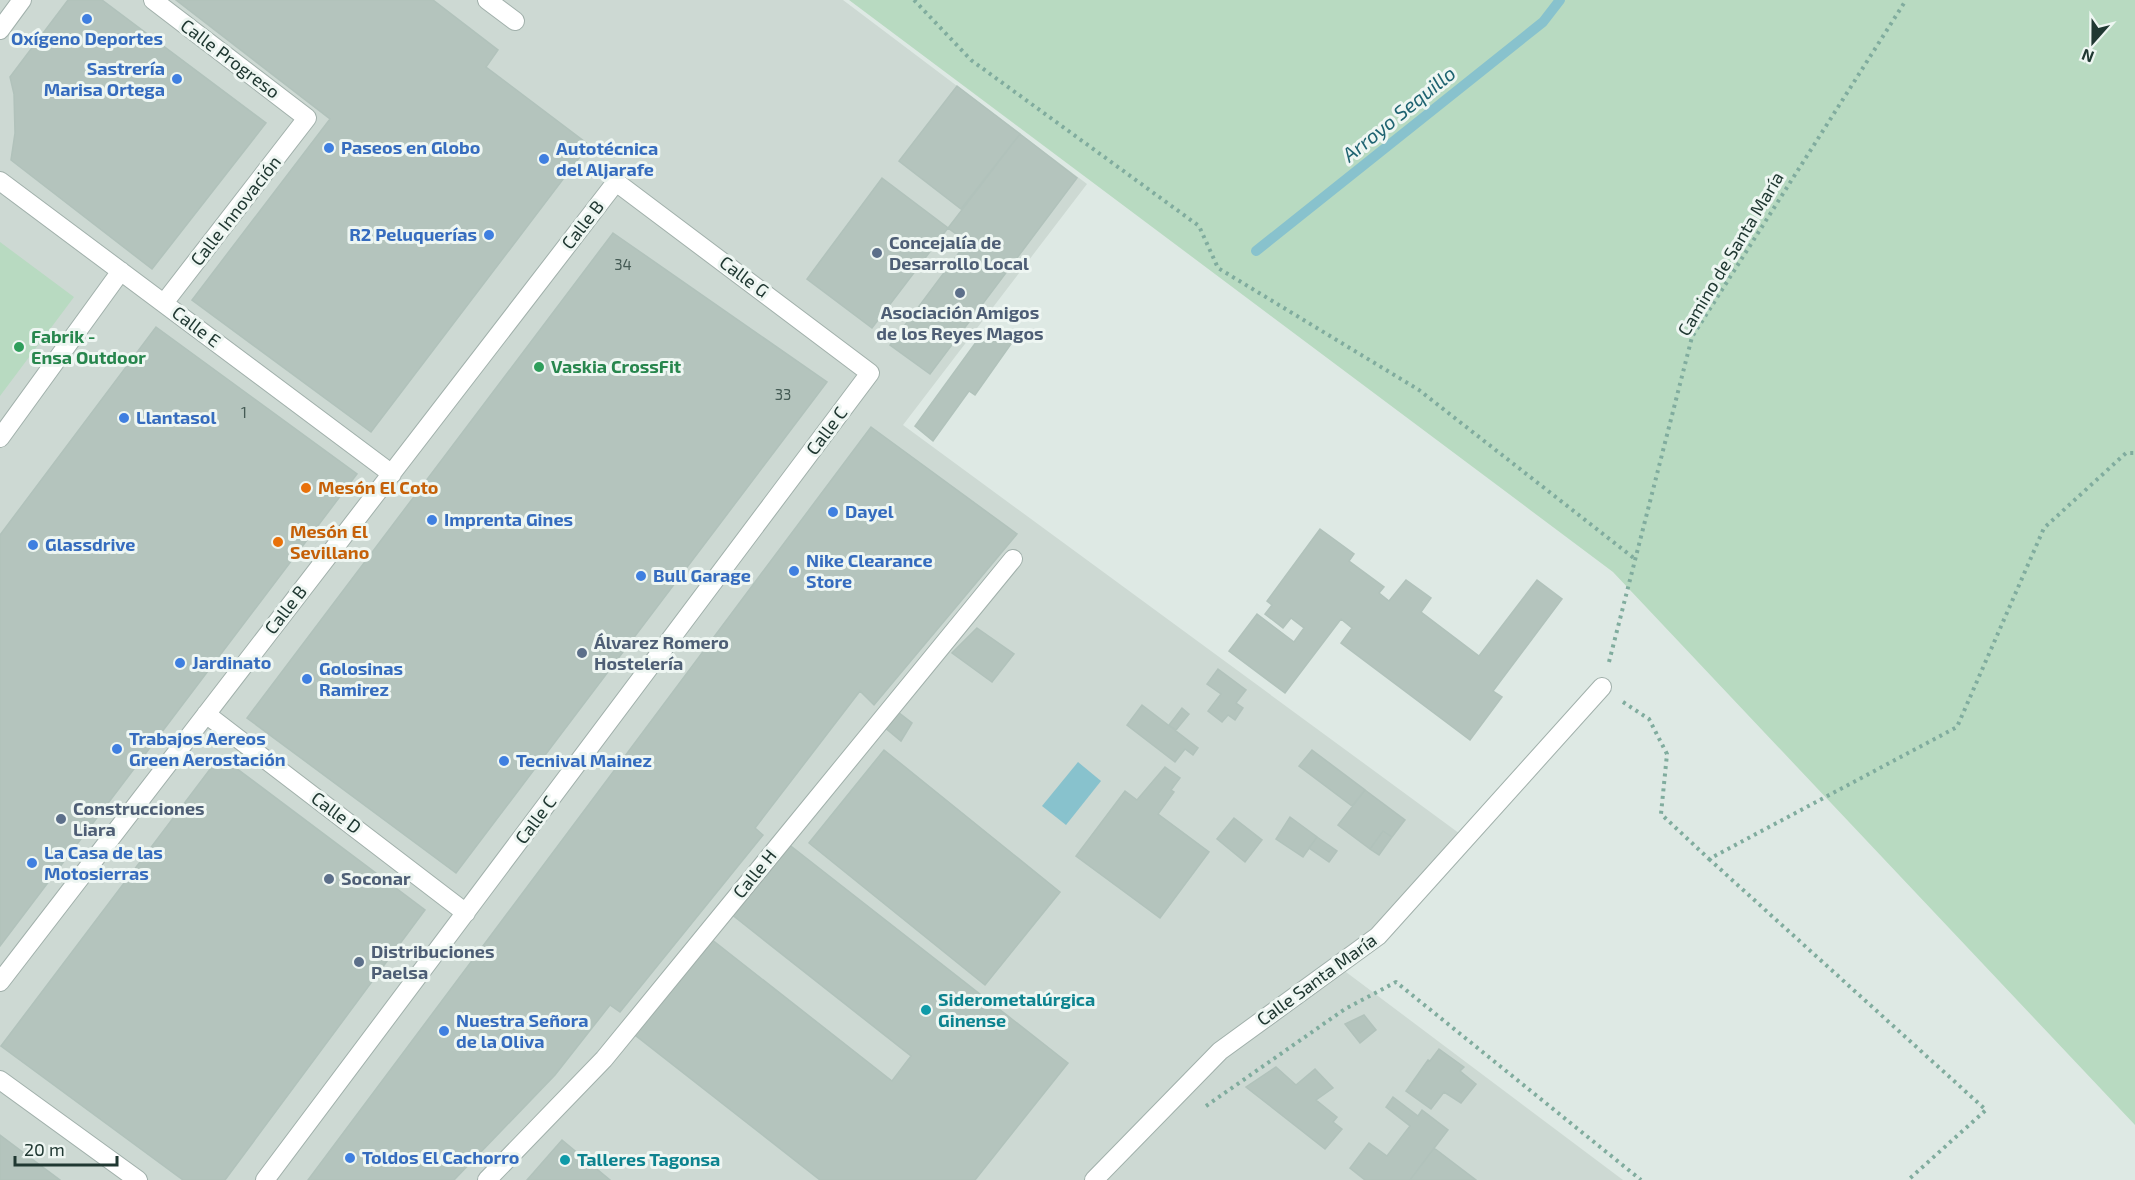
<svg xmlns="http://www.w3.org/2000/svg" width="2135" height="1180" font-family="'Exo 2',sans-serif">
  <rect width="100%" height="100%" fill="#dee9e4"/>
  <path fill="#cdd9d3" d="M0,0h843l244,184 -184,241 564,414 -129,127 285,214h-1623z"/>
  <path fill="#b8dac1" d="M849,0h1286v1125l-522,-553z
    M0,242l74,55 -74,99z"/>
  <path fill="#88c2cd" d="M1078,762l23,19 -35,44 -24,-19z"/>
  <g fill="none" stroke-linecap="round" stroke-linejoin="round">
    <path stroke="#88c2cd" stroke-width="10" d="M1256,251l287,-229 17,-22"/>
  </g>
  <path fill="#b4c4bd" stroke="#b1c2bb" stroke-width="1.5" d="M68,0h34l164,123 -114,146 -141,-109 4,-27 -1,-39 -4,-17z
    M176,0h257l65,50 -12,17 103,78 -218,287 -179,-132 138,-181z
    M957,86l63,48 -59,75 -62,-48z
    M1020,134l57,44 -147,196 -40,-29 77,-103 -19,-14z
    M882,178l66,50 -76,100 -65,-49z
    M613,233l214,149 -371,491 -209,-155z
    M156,327l201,147 -357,472v-411z
    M987,327l24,17 -36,51 -6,-4 -36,50 -18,-15z
    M871,427l146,107 -143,171 -14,-14 -105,137 8,7 -143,177 -10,-7 -55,70 -101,105h-146z
    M1320,529l34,25 -5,7 35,26 -5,6 10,8 17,-21 25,18 -10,14 58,44 58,-76 25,19 -69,92 9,6 -32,43 -129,-97 11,-15 -11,-9 -56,74 -56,-42 28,-37 37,28 10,-14 -13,-10 -8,10 -18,-14 7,-9 -5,-4z
    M977,628l37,26 -22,28 -40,-29z
    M1218,669l28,21 -10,13 7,5 -8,12 -7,-5 -6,7 -14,-11 13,-17 -14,-10z
    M1142,705l56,43 -5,7 -8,-6 -10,13 -48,-37z
    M1182,708l7,6 -13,16 -7,-5z
    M898,712l14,11 -11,18 -17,-14z
    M884,750l176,142 -75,93 -176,-142z
    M1312,750l53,40 -13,16 -53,-40z
    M220,756l205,154 -200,270h-42l-182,-134z
    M1165,767l15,11 -9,12 3,2 -16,22 51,38 -49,66 -84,-62 49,-65 12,9z
    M1365,790l40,30 -13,17 -9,-6 -13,18 -32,-24z
    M1290,817l27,20 -14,20 -27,-18z
    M1234,818l28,22 -17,22 -28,-23z
    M1383,831l9,6 -13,18 -9,-6z
    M1317,837l20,14 -8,11 -20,-14z
    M787,843l281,220 -93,117h-155l-185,-145 76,-96 181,142 19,-25 -180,-142z
    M1364,1015l12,15 -16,13 -15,-19z
    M1439,1049l25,18 -4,4 16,13 -15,19 -17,-11 -13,17 -25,-18 22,-31 2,1z
    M1276,1067l20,18 19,-16 18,19 -17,12 21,17 -4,5 9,7 -17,20 -79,-62z
    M1393,1097l25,19 4,-6 26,20 -38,50h-45l-15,-12 19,-25 18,13 23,-30 -24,-19z
    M0,1135l60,45h-60z
    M562,1140l48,40h-83z
    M1434,1148l42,32h-66z"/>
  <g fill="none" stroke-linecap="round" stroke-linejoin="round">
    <defs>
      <path id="minor" d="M153,0l154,118 -143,185
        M487,0l28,21
        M0,30l22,-30
        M0,181l392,293
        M0,438l121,-167
        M206,714l260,199
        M0,982l616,-800 254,191 -605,807
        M0,1080l138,100
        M487,1180l117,-121 409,-500
        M1094,1180l126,-129 158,-115 224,-249"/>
    </defs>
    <use href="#minor" stroke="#a1b0ab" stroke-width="20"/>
    <path stroke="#80ac9e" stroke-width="4" stroke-dasharray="3 4.5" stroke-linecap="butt" d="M914,0l57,60 228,166 19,42 201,122 216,169
      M1609,662l83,-325 214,-337
      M1623,702l26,17 18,35 -6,60 48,45 248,-132 87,-199 82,-75h9
      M1709,859l277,251 -78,70
      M1206,1106l139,-97 51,-27 245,198"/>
    <use href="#minor" stroke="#fff" stroke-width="18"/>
  </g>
  <g fill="#3f7fe0" stroke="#eef6f2" stroke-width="2">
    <circle cx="87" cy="19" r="6"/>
    <circle cx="177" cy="79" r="6"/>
    <circle cx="329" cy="148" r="6"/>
    <circle cx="544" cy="159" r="6"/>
    <circle cx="489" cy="235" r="6"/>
    <circle cx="124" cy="418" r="6"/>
    <circle cx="833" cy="512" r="6"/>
    <circle cx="432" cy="520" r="6"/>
    <circle cx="33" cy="545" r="6"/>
    <circle cx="794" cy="571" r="6"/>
    <circle cx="641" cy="576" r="6"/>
    <circle cx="180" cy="663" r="6"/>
    <circle cx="307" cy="679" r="6"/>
    <circle cx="117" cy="749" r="6"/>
    <circle cx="504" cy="761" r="6"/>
    <circle cx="32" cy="863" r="6"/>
    <circle cx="444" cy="1031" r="6"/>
    <circle cx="350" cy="1158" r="6"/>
  </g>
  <g fill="#5c6f8a" stroke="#eef6f2" stroke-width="2">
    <circle cx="877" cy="253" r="6"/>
    <circle cx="960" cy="293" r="6"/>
    <circle cx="582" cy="653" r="6"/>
    <circle cx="61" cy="819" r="6"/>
    <circle cx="329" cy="879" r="6"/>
    <circle cx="359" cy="962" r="6"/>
  </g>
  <g fill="#2e9e5b" stroke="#eef6f2" stroke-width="2">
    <circle cx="19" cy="347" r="6"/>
    <circle cx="539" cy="367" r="6"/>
  </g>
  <g fill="#e8710a" stroke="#eef6f2" stroke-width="2">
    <circle cx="306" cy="488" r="6"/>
    <circle cx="278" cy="542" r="6"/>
  </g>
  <g fill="#0f9aa8" stroke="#eef6f2" stroke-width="2">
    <circle cx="926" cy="1010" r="6"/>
    <circle cx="565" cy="1160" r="6"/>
  </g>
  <g text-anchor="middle" stroke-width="6" stroke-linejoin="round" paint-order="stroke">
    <g font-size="15" fill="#455b55">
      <text x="623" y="270">34</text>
      <text x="783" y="400">33</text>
      <text x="244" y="418">1</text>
    </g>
    <g font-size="18" font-weight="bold" fill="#366cbe" stroke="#eef6f2" text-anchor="start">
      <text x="87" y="45" text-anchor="middle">Oxígeno Deportes</text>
      <text x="165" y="75" text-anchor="end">Sastrería<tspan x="165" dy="21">Marisa Ortega</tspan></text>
      <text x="341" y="154">Paseos en Globo</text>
      <text x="556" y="155">Autotécnica<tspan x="556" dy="21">del Aljarafe</tspan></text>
      <text x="477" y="241" text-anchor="end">R2 Peluquerías</text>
      <text x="136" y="424">Llantasol</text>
      <text x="845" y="518">Dayel</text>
      <text x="444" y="526">Imprenta Gines</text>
      <text x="45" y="551">Glassdrive</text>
      <text x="806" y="567">Nike Clearance<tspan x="806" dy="21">Store</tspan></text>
      <text x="653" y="582">Bull Garage</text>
      <text x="192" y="669">Jardinato</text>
      <text x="319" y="675">Golosinas<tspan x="319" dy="21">Ramirez</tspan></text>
      <text x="129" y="745">Trabajos Aereos<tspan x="129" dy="21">Green Aerostación</tspan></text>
      <text x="516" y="767">Tecnival Mainez</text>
      <text x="44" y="859">La Casa de las<tspan x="44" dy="21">Motosierras</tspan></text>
      <text x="456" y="1027">Nuestra Señora<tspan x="456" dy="21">de la Oliva</tspan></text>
      <text x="362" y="1164">Toldos El Cachorro</text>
    </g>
    <g font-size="18" fill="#203832" stroke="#eef6f2">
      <text transform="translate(230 59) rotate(37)" y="6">Calle Progreso</text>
      <text transform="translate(236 211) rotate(-52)" y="6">Calle Innovación</text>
      <text transform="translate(583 225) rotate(-52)" y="6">Calle B</text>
      <text transform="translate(1731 254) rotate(-59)" y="6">Camino de Santa María</text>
      <text transform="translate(744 277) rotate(37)" y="6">Calle G</text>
      <text transform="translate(196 327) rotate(37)" y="6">Calle E</text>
      <text transform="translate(827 431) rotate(-53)" y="6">Calle C</text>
      <text transform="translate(286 610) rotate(-52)" y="6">Calle B</text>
      <text transform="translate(336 813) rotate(37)" y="6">Calle D</text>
      <text transform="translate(536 820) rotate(-53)" y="6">Calle C</text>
      <text transform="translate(755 874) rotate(-51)" y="6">Calle H</text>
      <text transform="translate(1317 980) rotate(-36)" y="6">Calle Santa María</text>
    </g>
    <g font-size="18" font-weight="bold" fill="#4e5e75" stroke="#eef6f2" text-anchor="start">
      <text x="889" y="249">Concejalía de<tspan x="889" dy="21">Desarrollo Local</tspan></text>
      <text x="960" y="319" text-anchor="middle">Asociación Amigos<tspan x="960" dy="21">de los Reyes Magos</tspan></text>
      <text x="594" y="649">Álvarez Romero<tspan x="594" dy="21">Hostelería</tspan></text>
      <text x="73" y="815">Construcciones<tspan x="73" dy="21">Liara</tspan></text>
      <text x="341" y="885">Soconar</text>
      <text x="371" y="958">Distribuciones<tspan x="371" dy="21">Paelsa</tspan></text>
    </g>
    <g font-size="18" font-weight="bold" fill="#27864d" stroke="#eef6f2" text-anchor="start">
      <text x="31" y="343">Fabrik -<tspan x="31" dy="21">Ensa Outdoor</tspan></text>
      <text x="551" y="373">Vaskia CrossFit</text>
    </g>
    <g font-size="18" font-weight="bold" fill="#c56008" stroke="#eef6f2" text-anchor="start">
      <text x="318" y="494">Mesón El Coto</text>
      <text x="290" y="538">Mesón El<tspan x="290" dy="21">Sevillano</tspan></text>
    </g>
    <g font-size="18" font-weight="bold" fill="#0d838f" stroke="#eef6f2" text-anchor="start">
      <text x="938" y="1006">Siderometalúrgica<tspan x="938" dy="21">Ginense</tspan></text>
      <text x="577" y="1166">Talleres Tagonsa</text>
    </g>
    <g font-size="20" font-style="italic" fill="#1e6371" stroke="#eef6f2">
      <text transform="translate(1399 114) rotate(-39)" y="7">Arroyo Sequillo</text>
    </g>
  </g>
  <g transform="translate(2093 42) rotate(201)" stroke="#eef6f2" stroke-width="4.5" paint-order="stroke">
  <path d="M0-4.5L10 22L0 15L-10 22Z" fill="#203832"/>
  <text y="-9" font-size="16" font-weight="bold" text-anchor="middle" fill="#203832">N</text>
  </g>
  <path d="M15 1156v9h102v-9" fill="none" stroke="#203832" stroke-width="3"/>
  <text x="24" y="1156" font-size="18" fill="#203832" stroke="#eef6f2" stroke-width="4.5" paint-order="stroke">20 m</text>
</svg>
